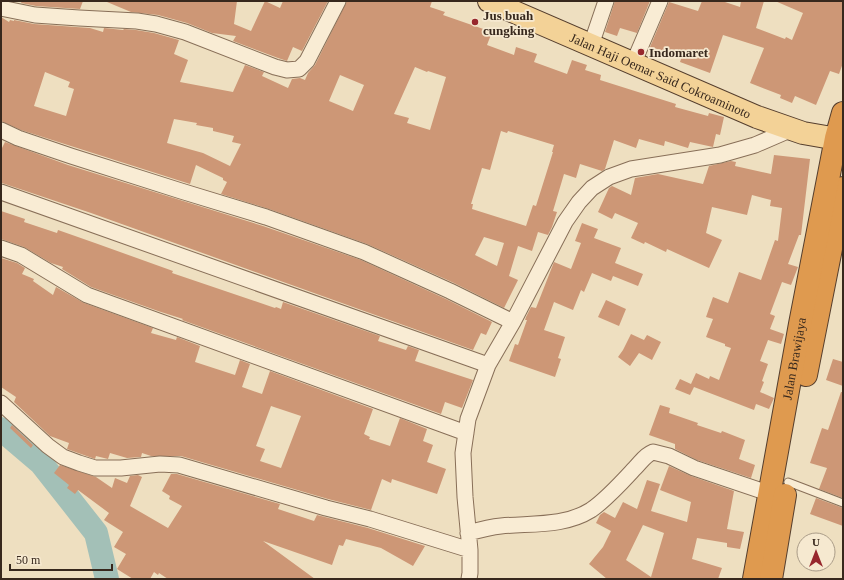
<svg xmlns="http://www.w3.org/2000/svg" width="844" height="580" font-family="Georgia,serif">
  <rect width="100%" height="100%" fill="#eedfc0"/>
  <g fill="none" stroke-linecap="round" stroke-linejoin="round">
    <path stroke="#a3c0b7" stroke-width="24" d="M1,429l40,34 55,70 11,46"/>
  </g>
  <path fill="#cd9776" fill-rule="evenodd" d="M22,1h61l-3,8 -44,-3 -15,-3z
    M107,1h130l-3,23 17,7 14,-30 15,7 3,-7h45l-26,50 -9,-4 -6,14 -9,-3 -45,-17 3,-5 -24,-3 -25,-10 -29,-8 -27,-3 -24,-10z
    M347,1h85l-2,6 15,5 -2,3 49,17 -5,13 27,10 2,-8 21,7 -3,8 33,12 5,-14 15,5 -2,5 16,5 -1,5 76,24 -1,3 33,9 1,-3 15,4 -4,18 -4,-1 -3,13 -23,-5 -2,6 -23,-7 -1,5 -25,-7 -3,9 -22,-8 -9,29 -3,2 -22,-7 -4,14 -12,-4 -11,37 4,1 -5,15 -4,8 -10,-3 -6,19 -14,-5 -9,30 9,4 -14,28 -50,-25 -87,-39 -98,-35 -48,-15 6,-12 -4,-2v-2l-27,-13 -6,19 -116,-37 -53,-17 -20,-9v-104l8,5 1,-2 4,1v-1l20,4 56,4 13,4 1,-4 19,2 1,-1 12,1 18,3 25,7 -5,14 14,6 -8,22 53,10 12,-27 19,7 -2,4 26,12 4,-9 8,-1 5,2 3,-7 7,-8zM415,67l12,5 1,-1 18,6 -16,53 -23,-7 2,-5 -15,-4zM45,72l25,10 -2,5 6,2 -8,27 -32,-10zM340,75l24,10 -11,26 -24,-10zM174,119l23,4 -1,2 17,3v3l21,5 -2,6 9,2 -11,22 -27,-13 -36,-10zM501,131l6,2 1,-2 46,14 -2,7h1l-17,54 -3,-1 -7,21 -54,-17 1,-5h-2l11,-36 8,2zM484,237l20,6 -7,23 -22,-11z
    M615,1h35l-13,32 -17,-5 -3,8 -12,-4z
    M702,1h20l18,6 1,-6h23l-8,27 29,11 1,-2 6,3 11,-27 -28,-12h68v62l-4,11 -9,-3 -14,34 -21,-9 -3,7 -12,-5 1,-3 -31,-12 14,-35 -41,-13 -13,38 -30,-11 2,-6 -32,-9 19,-45 29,9z
    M5,142l63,23 195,61 98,34 85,39 46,23 -6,13 -5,-2 -8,17 -382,-137 -89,-30 -1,-33z
    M774,155l36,4 -9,76h-2l-11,29 10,3 -7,18 -9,-3 -12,32 5,2 -5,13 14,5 -3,10 -13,-4 -8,21 8,3 -6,17 2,1 -4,10 14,6 -5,11 -13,-5 -2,6 -60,-23 -4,8 -15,-6 5,-10 11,5 5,-11 13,6 1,-3 9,4 12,-32 -6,-2v-2l-19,-7 7,-18 -7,-2 7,-20 15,6 11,-31 22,8 14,-40 3,1 4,-33 -12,-2 1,-6 -19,-5 -5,20 -35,-8 -6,26 16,7 -13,28 -42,-19 -1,3 -21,-10 -1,2 -13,-6 7,-15 -23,-10 -3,6 -14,-7 11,-24 3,-2 19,9 4,-17 23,-4 45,10 6,-18 22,-5 5,1 -1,4 36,8z
    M1,211l24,8 -1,3 33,11 1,-3 37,13 78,28 -1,2 103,35 1,-1 5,2 2,-7 97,34 -2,5 28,9 2,-4 11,4 -4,11 58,19 -11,28 -17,-6 -4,12 -259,-94 1,-1 -25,-8 -67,-24 -29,-18 1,-2 -12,-4 -27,-16 -23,-8z
    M582,223l16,6 -4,9 27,10 -6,15 28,11 -5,12 -25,-10 -2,5 -19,-8 -8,19 -3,-2 -8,20 -19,-8 -10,28 21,7 -7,21 3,1 -6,18 -46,-16 6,-17 3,1 9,-25h-2l1,-3 5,-10 5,1 18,-46 17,7 10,-26 -6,-2z
    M1,258l16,5 8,5 -3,6 12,5 -1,2 20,14 3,-8 28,16 69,25 -2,5 25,7 1,-3 23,9 -5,16 40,13 5,-15 10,4 -8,23 20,7 8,-23 103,38 -9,25 6,3 -1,2 21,7 10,-28 27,11 -4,12 10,4 -6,17 19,7 -9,25 -45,-15 -1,4 -9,-4 -11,31 -43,-11 -147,-43h-30l-9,-3 -1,4 -14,1 -17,-5 -2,6 -12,-3 -1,3 -28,-10 2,-6 -19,-7 -36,-34 2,-5 -15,-10zM271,406l30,10 -20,52 -21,-7 5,-12 -9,-3z
    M606,300l20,9 -7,17 -21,-9z
    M631,334l13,6 3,-5 14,7 -9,18 -13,-7 -9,13 -12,-9 5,-7z
    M833,359l10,3v24l-17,-6z
    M841,392h2v106l-24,-9 8,-21 -17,-5 12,-35 6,2z
    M660,405l10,3 -1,5 29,10 -1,2 24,8 1,-2 23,9 -6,19 16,6 -4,13 -54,-18 -22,-11v-5l-26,-9z
    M12,425l21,20 -2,3 -21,-20z
    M60,465l36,12 16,11 3,-10 12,5 3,-7 8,-1 4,2 -12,29 38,22 14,-22 -13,-7 1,-3 -8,-5 9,-17h6l103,30 -2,5 36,12 3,-6 51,13 57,18 -12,20 -32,-18 -35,-9 -3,7 -4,-1 -7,20 -69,-24 52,38h-147l-9,-6 -1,2 -4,-3 -4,7h-17l-16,-10 9,-15 -12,-7 9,-15 -19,-12 5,-7 -31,-23 -3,4 -8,-6 2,-3 -15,-12z
    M669,466l22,10 43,15 -7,38 17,3 -4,17 -13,-2v-4l-30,-5 -5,21 30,9 -4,11h-111l-18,-15 14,-17 8,-16 -15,-8 4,-8 4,-3 11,6 8,-16 14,7 10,-29 13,4 -9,27 36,11 4,-20 -31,-12zM643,525l21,8 -13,44 -25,-17z
    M816,498l27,10v18l-33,-12z"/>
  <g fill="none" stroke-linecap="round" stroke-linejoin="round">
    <defs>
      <path id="lane" d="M788,482l55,21"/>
      <path id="street" d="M1,8l34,7 44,3 58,3 19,3 29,8 90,35 12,3 12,-1 8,-8 31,-60
        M591,45l15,-44
        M633,64l27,-63
        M1,130l17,8 53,18 110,35 85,26 98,35 86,39 63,31
        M1,192l487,173
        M1,248l20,7 66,40 379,138
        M1,403l47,43 15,11 16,6 16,5h26l39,-4 19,1 147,43 44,11 100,31
        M468,533c11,-3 22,-6 33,-7 30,-3 63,1 90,-16 16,-11 31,-28 44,-42 6,-6 10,-13 18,-16l16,4 25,12 77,26
        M469,579l1,-6v-23l-5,-53 -2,-44 5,-34 20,-54 25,-43 52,-100 14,-20 13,-14 17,-11 22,-8 89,-14 35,-10 37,-16"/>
      <g id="primary">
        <path id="s1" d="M489,1l268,116 46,16 40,7"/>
      </g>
      <g id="highway">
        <path d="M806,375l37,-187"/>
        <path id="s2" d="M754,579l46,-255 36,-186 7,-25"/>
        <path d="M771,579l14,-84"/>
      </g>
    </defs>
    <use href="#lane" stroke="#886f58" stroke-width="9"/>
    <use href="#street" stroke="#886f58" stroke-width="17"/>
    <use href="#primary" stroke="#553e2d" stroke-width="24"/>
    <use href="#highway" stroke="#553e2d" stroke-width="24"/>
    <use href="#lane" stroke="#f9ecd4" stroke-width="7"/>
    <use href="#street" stroke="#f9ecd4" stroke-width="15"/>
    <use href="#primary" stroke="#f3d297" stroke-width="22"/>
    <use href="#highway" stroke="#df9a4f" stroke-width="22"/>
  </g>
  <g fill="#97272d" stroke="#f6e9d0" stroke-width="1.5">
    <circle cx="475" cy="22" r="4"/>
    <circle cx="641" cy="52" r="4"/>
  </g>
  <g text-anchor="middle" stroke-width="3.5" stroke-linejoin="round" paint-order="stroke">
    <g font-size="13" font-weight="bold" fill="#37281d" stroke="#f6e9d0" text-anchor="start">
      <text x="483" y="20">Jus buah<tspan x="483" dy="15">cungking</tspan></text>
      <text x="649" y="57">Indomaret</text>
    </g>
    <g font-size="13" fill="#37281d" stroke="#f6e9d0">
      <text dy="5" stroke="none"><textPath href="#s1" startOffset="187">Jalan Haji Oemar Said Cokroaminoto</textPath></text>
      <text dy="5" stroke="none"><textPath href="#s2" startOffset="224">Jalan Brawijaya</textPath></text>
    </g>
  </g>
  <rect width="844" height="580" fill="none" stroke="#37281d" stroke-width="4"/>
  <g transform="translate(816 552)"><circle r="19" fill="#f6e9d0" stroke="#aa9c88"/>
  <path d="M0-3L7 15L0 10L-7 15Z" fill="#97272d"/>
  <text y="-6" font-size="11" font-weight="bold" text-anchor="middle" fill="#37281d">U</text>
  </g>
  <path d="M10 564v6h102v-6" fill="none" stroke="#37281d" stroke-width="2"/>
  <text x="16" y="564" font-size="12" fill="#37281d" stroke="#f6e9d0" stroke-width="3" paint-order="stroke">50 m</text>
</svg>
